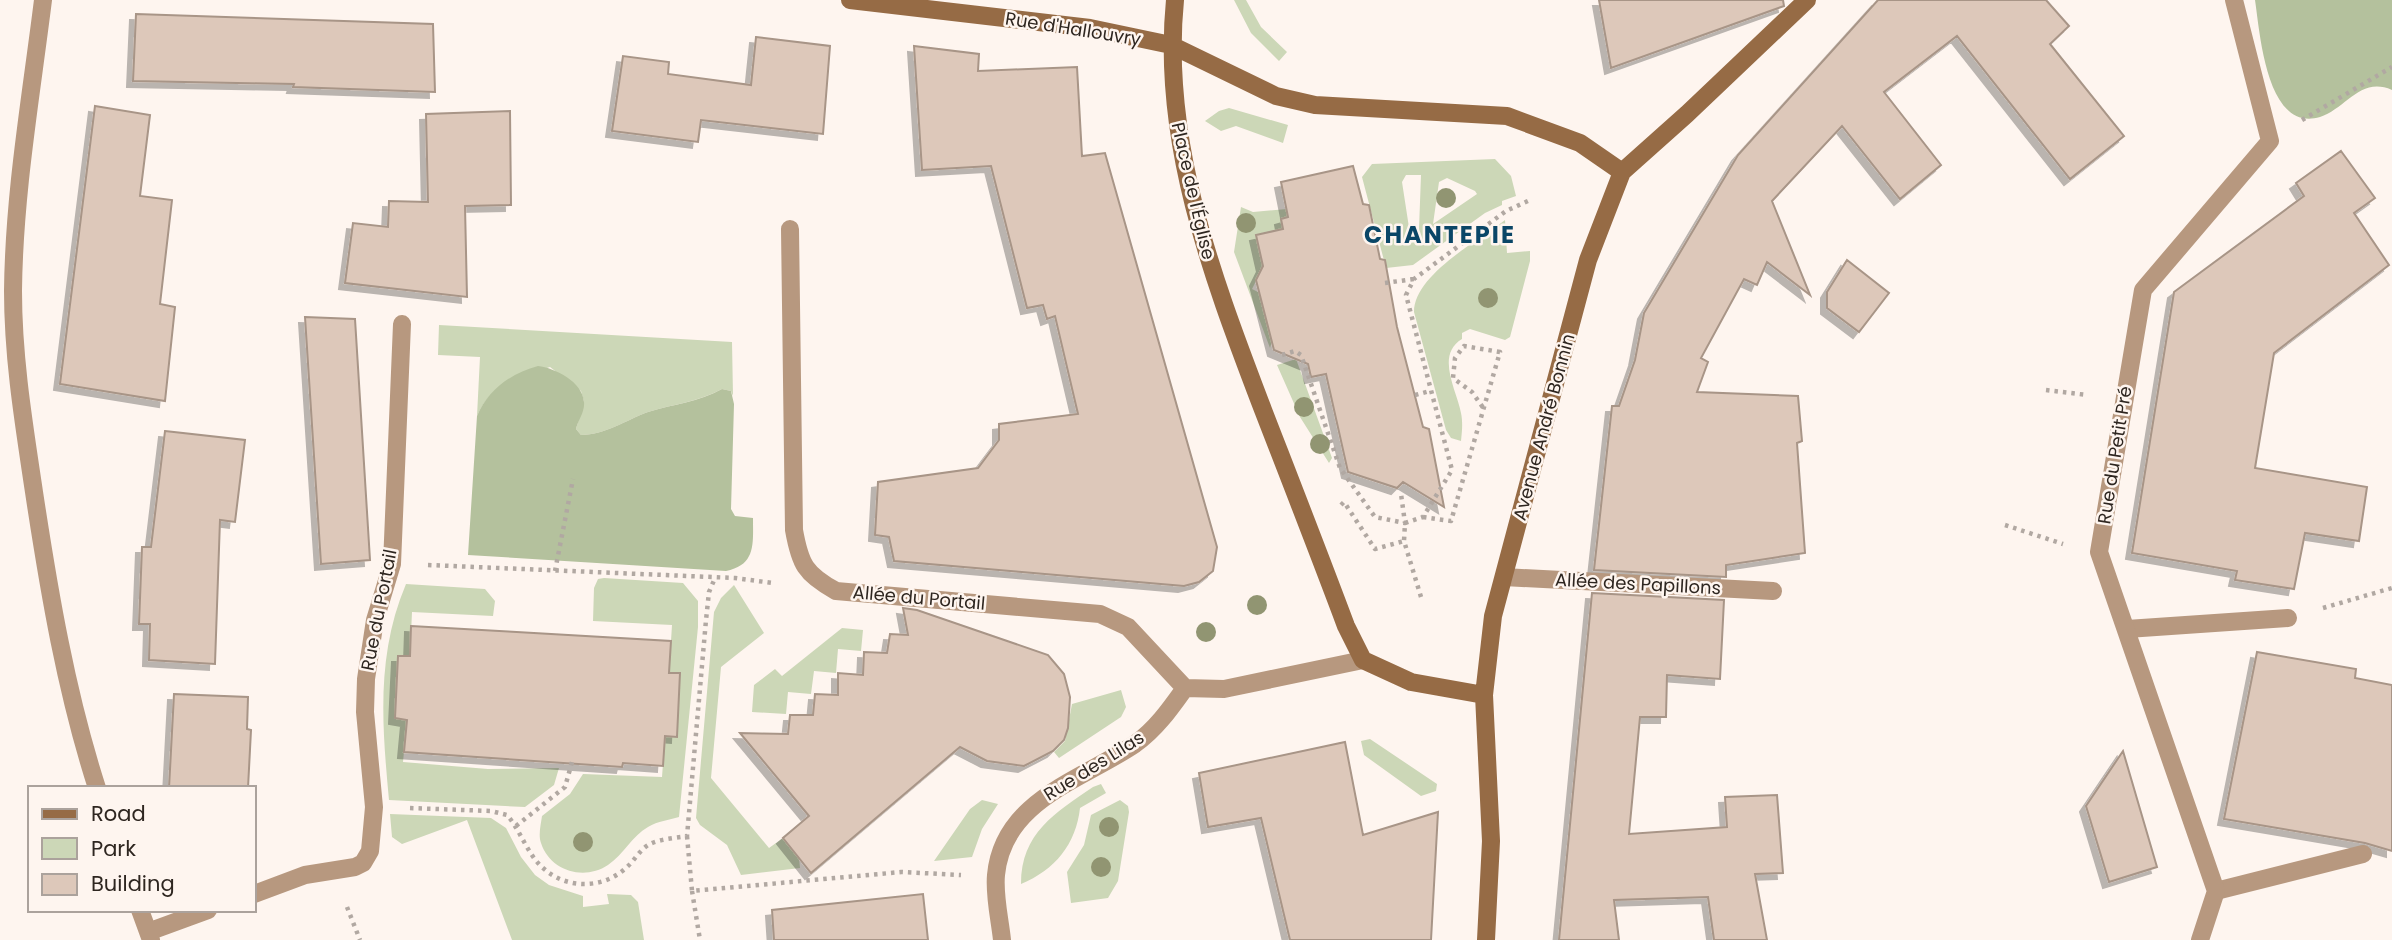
<svg xmlns="http://www.w3.org/2000/svg" width="2392" height="940" font-family="Poppins,sans-serif">
  <defs>
    <filter id="shadow"><feDropShadow dx="-6" dy="6" stdDeviation="0" flood-color="#0004"/></filter>
  </defs>
  <rect width="100%" height="100%" fill="#fef5ef"/>
  <path fill="#ccd7b7" fill-rule="evenodd" d="M1234,0h12l15,27 26,25 -8,9 -28,-28z
    M1229,108l59,17 -5,18 -47,-17 -15,5 -16,-10 14,-10z
    M1495,159l16,17 5,20 -14,5v4l-17,8 -72,52 -27,3 -24,-91 10,-13zM1421,175l-2,54 -4,7 -5,-2 -8,-52 4,-7zM1447,178l28,13 2,3 -44,30 6,-42z
    M1241,207l12,5 34,-3 1,8 -7,3 2,9 -27,7 10,42v7l-10,-4 -4,8 8,4 12,48 -2,7 -36,-96z
    M1505,220l2,33 23,-2v10l-20,76 -5,3 -35,-11 -8,4v6c-27,16 -5,52 -1,74 2,10 1,18 0,28l-10,-3 -5,-8 -32,-118c0,-37 64,-71 91,-92z
    M439,325l293,17 1,54 -2,-5 -9,-2c-25,13 -48,15 -74,23 -22,8 -43,23 -67,23l-5,-6 8,-28 -3,-10 -31,-24c-34,11 -57,14 -73,49l3,-59 -42,-2z
    M1296,359l36,99 -3,5 -29,-46 -23,-52z
    M604,578l79,5 15,18v26l-19,190c-10,3 -21,4 -31,10 -16,9 -24,27 -40,38 -24,16 -58,6 -67,-22 -3,-8 0,-19 1,-27l28,-22 13,-20 79,3 3,-41 15,-63h-11l3,-48 -79,-4 1,-33 4,-9z
    M406,584l79,5 10,12 -2,15 -81,-4 -2,44h-12l-3,62 12,2 -4,42 85,7 71,-1 -5,17 -29,22 -136,-7c-7,-75 -13,-145 17,-216z
    M734,585l30,48 -43,34 -10,111 58,70 14,-10 16,20 1,10 -59,7 -14,-30 -27,-20 -4,-7 18,-206 7,-14z
    M842,628l21,2 -2,21 -23,-2 -2,24 -22,-2 -3,23 -23,-2 -2,22 -34,-2 2,-27 21,-16 7,7z
    M1121,690l5,17 -5,10 -62,41 -5,-6 11,-11 7,-37z
    M1370,739l67,45 -1,7 -15,5 -57,-41 -3,-14z
    M1101,784l5,9 -26,15c-4,36 -25,62 -59,76 0,-51 34,-71 72,-97z
    M982,800l16,4 -16,25 -10,28 -38,4 36,-52z
    M1120,800l8,6 1,6 -11,69 -10,17 -37,5 -4,-31 17,-27 7,-30z
    M390,814l101,4 15,10 15,29 14,18 14,10 34,11v11l26,-3 -2,-10 24,1 7,7 6,38h-132l-45,-120 -65,24 -10,-7z"/>
  <path fill="#b4c19d" d="M2255,0h137v90c-32,-14 -46,19 -72,27 -54,16 -60,-85 -65,-117z
    M538,366c17,2 45,16 46,36 1,10 -6,18 -8,27l5,6c24,0 45,-15 67,-23 26,-8 50,-10 74,-23l9,2 3,13 -3,105 4,7 18,2c0,26 3,47 -27,53l-258,-16 9,-139c11,-26 34,-43 61,-50z"/>
  <path fill="#ddc8ba" stroke="#a89587" stroke-width="2" filter="url(#shadow)" d="M1599,0h184l1,6 -173,62z
    M1878,0h168l23,26 -19,18 74,92 -54,43 -113,-143 -73,56 57,73 -41,34 -58,-73 -70,75 38,94 -43,-33 -10,23 -13,-6 -43,79 7,4 -11,30 101,4 4,45 -5,2 8,110 -79,12v12l-132,-7 18,-164h7l16,-46 9,-47 94,-158z
    M136,14l297,10 2,68 -142,-5 1,-3 -161,-3z
    M756,37l74,9 -7,88 -122,-14 -3,22 -86,-11 11,-75 46,6 -1,12 83,11z
    M914,46l65,8 -1,17 99,-4 5,89 23,-3 112,394 -4,24 -14,11 -15,4 -290,-25 -5,-24 -14,-2 3,-53 100,-14 21,-28v-16l79,-10 -23,-98 -8,3 -4,-14 -16,3 -36,-142 -69,4z
    M95,106l55,9 -10,81 32,4 -12,104 15,3 -10,94 -105,-17z
    M510,111l1,94 -46,1 2,91 -122,-14 8,-60 35,4 1,-26 39,1 -2,-88z
    M2341,151l34,47 -21,15 35,52 -115,88 -19,115 112,19 -8,54 -54,-8 -11,56 -59,-9 2,-9 -105,-18 42,-261 130,-96 -8,-13z
    M1353,166l10,38 6,1 11,54 5,1 12,67 26,100 6,2 15,78 -41,-25 -6,6 -49,-16 -22,-98 -15,3 -3,-13 -34,-14 -18,-70 7,-14 -7,-31 27,-6 -2,-10 7,-2 -7,-35z
    M1847,260l42,33 -30,39 -32,-24v-16z
    M305,317l50,2 15,241 -49,4z
    M165,431l80,9 -10,82 -15,-2 -5,144 -66,-4 1,-36h-11l3,-77h9z
    M1592,593l132,7 -4,79 -53,-4 -1,42h-26l-11,117 98,-7 -2,-30 52,-2 6,78 -28,1 12,66h-53l-6,-43 -94,3 5,40h-60z
    M903,608l14,2 131,45 16,19 6,23 -2,31 -4,12 -11,11 -29,15 -37,-5 -27,-14 -149,126 -28,-35 26,-22 -69,-83 48,1 2,-19h23l2,-21 23,1v-22l25,2 1,-23 23,1 3,-19 18,1z
    M411,626l260,15 -2,32h11l-3,64 -12,-1 -2,30 -40,-3 -1,4 -218,-15 3,-32 -12,-2 3,-62h12z
    M2257,652l99,17 -1,9 37,7v166l-27,-8 -141,-24z
    M174,694l74,3 -1,32 4,1 -3,58h-79z
    M1345,742l18,93 75,-23 -7,128h-141l-29,-122 -53,9 -9,-54z
    M2123,751l34,116 -48,15 -23,-76z
    M923,894l5,46h-154l-2,-30z"/>
  <g fill="none" stroke-linecap="round" stroke-linejoin="round">
    <path stroke="#b1a8a2" stroke-width="4.5" stroke-dasharray="3.5 5" stroke-linecap="butt" d="M2302,120l90,-53
      M1385,283l29,-4
      M1282,355l13,-4 6,4 39,113 35,49 30,6 -4,-29
      M2046,390l41,5
      M1415,395l15,-4
      M1341,505l3,-3 31,47 29,-8
      M1423,517l28,4 49,-169 -36,-6 -9,12 -2,20 19,14 12,17
      M2005,525l58,19
      M428,565l307,13 38,5
      M555,571l18,-92
      M1421,597l-17,-56 1,-18 18,-6 29,-47 -46,-175 8,-16 92,-68 22,-10
      M2323,608l69,-20
      M410,808l81,3 16,4c14,16 20,39 36,53 24,22 61,21 84,-1 8,-7 13,-18 23,-23 10,-5 25,-6 37,-8l19,-216 3,-28 6,-14
      M516,826l49,-39 7,-25
      M687,836l5,55 209,-19 60,3
      M692,891l8,49
      M347,907l13,33"/>
    <path stroke="#b7987f" stroke-width="18" d="M2127,629l161,-11
      M2216,891l147,-37"/>
    <path stroke="#b7987f" stroke-width="18" d="M43,0c-12,97 -29,193 -30,291 0,68 11,134 21,201 15,99 32,200 63,296
      M790,229l4,301c6,34 11,44 42,61l264,23 28,13 57,61
      M1504,577l269,14
      M1185,688l39,1 139,-29
      M254,894l51,-19 50,-8 8,-4 7,-12 4,-44 -9,-95 1,-33 9,-59 17,-56 10,-240
      M140,910l11,30
      M148,932l60,-22
      M1002,940c-2,-20 -8,-44 -6,-65 7,-75 86,-95 139,-131 21,-15 35,-35 50,-56
      M2200,940l16,-49 -117,-339 44,-262 127,-149 -36,-141"/>
    <path stroke="#966b45" stroke-width="18" d="M850,0l240,28 81,17 105,51 39,9 192,11 73,27 42,29
      M1175,0c-14,140 36,273 85,402 29,75 58,149 86,224l17,34 48,22 73,13
      M1486,940l5,-99 -7,-146 9,-79 95,-356 34,-88 65,-58 120,-114"/>
  </g>
  <g fill="#919572">
    <circle cx="1446" cy="198" r="10"/>
    <circle cx="1246" cy="223" r="10"/>
    <circle cx="1488" cy="298" r="10"/>
    <circle cx="1304" cy="407" r="10"/>
    <circle cx="1320" cy="444" r="10"/>
    <circle cx="1257" cy="605" r="10"/>
    <circle cx="1206" cy="632" r="10"/>
    <circle cx="1109" cy="827" r="10"/>
    <circle cx="583" cy="842" r="10"/>
    <circle cx="1101" cy="867" r="10"/>
  </g>
  <g text-anchor="middle" stroke-width="5" stroke-linejoin="round" paint-order="stroke">
    <g font-size="18" fill="#2e2620" stroke="#fef5ef">
      <text transform="translate(1073 29) rotate(9)" y="6">Rue d'Hallouvry</text>
      <text transform="translate(1193 191) rotate(77)" y="6">Place de l'Église</text>
      <text transform="translate(1544 427) rotate(-75)" y="6">Avenue André Bonnin</text>
      <text transform="translate(2115 455) rotate(-81)" y="6">Rue du Petit Pré</text>
      <text transform="translate(1638 584) rotate(3)" y="6">Allée des Papillons</text>
      <text transform="translate(919 598) rotate(5)" y="6">Allée du Portail</text>
      <text transform="translate(379 610) rotate(-79)" y="6">Rue du Portail</text>
      <text transform="translate(1094 766) rotate(-32)" y="6">Rue des Lilas</text>
    </g>
    <g font-size="24" font-weight="bold" letter-spacing="2" fill="#0a4667" stroke="#fef5ef">
      <text x="1440" y="243">CHANTEPIE</text>
    </g>
  </g>
  <rect x="28" y="786" width="228" height="126" fill="#fef5ef" stroke="#aba29c" stroke-width="2"/>
  <rect x="42" y="809" width="35" height="10" fill="#966b45" stroke="#aba29c" stroke-width="2"/>
  <text x="91" y="821" font-size="21" fill="#2e2620">Road</text>
  <rect x="42" y="838" width="35" height="21" fill="#ccd7b7" stroke="#aba29c" stroke-width="2"/>
  <text x="91" y="856" font-size="21" fill="#2e2620">Park</text>
  <rect x="42" y="874" width="35" height="21" fill="#ddc8ba" stroke="#aba29c" stroke-width="2"/>
  <text x="91" y="891" font-size="21" fill="#2e2620">Building</text>
</svg>
